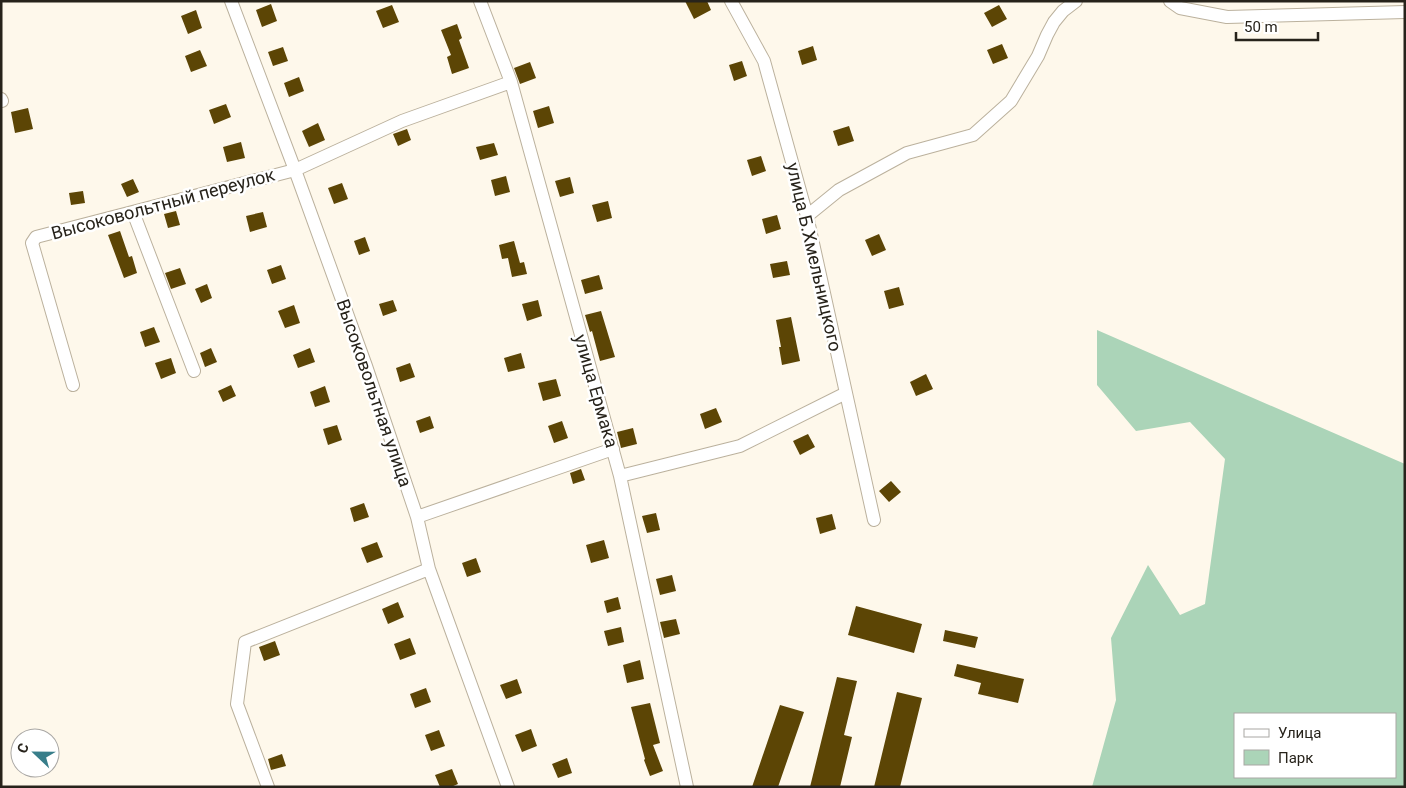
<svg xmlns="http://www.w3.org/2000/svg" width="1406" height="788" font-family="Roboto,sans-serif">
  <rect width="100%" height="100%" fill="#fef8eb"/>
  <path fill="#abd4b8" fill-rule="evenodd" d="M1097,330l308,134v323h-313l24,-87 -5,-62 37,-73 32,50 25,-11 20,-145 -35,-37 -54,9 -39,-46zM1235,714h160v63h-160z"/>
  <path fill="#5c4505" d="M685,1h22l4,9 -17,9z
    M271,4l6,17 -15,6 -6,-17z
    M392,5l7,17 -16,6 -7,-17z
    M999,5l8,14 -15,8 -8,-14z
    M196,10l6,18 -14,6 -7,-18z
    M457,24l5,14 -3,2 10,28 -17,6 -5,-17 4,-2 -10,-25z
    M1002,44l6,14 -15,6 -6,-14z
    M813,46l4,14 -15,5 -4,-14z
    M283,47l5,14 -15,5 -5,-14z
    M200,50l7,16 -16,6 -6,-16z
    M742,61l5,15 -13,5 -5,-16z
    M530,62l6,16 -16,6 -6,-16z
    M299,77l5,14 -15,6 -5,-14z
    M226,104l5,13 -17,7 -5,-14z
    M549,106l5,17 -16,5 -5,-17z
    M28,108l5,21 -18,4 -4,-21z
    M318,123l7,17 -16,7 -7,-16z
    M849,126l5,15 -16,5 -5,-15z
    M407,129l4,11 -13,6 -5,-12z
    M241,142l4,16 -18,4 -4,-15z
    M494,143l4,12 -18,5 -4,-13z
    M761,156l5,15 -14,5 -5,-16z
    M506,176l4,16 -15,4 -4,-16z
    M570,177l4,16 -14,4 -5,-16z
    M133,179l6,13 -12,5 -6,-13z
    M342,183l6,16 -14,5 -6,-16z
    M83,191l2,12 -14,2 -2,-12z
    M608,201l4,17 -15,4 -5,-17z
    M176,211l4,14 -12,3 -4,-14z
    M263,212l4,15 -17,5 -4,-16z
    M777,215l4,14 -15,5 -4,-15z
    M120,231l9,26 3,-1 5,17 -13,5 -16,-43z
    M879,234l7,16 -14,6 -7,-16z
    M365,237l5,14 -11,4 -5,-14z
    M514,241l6,22 4,-1 3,12 -15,3 -4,-19 -6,1 -3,-14z
    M787,261l3,14 -17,3 -3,-14z
    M281,265l5,14 -14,5 -5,-14z
    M180,268l6,16 -15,5 -6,-16z
    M599,275l4,14 -18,5 -4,-14z
    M207,284l5,14 -11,5 -6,-14z
    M899,287l5,18 -15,4 -5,-18z
    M393,300l4,11 -14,5 -4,-12z
    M538,300l4,16 -15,5 -5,-17z
    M294,305l6,18 -15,5 -7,-17z
    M601,311l14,46 -15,4 -8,-30 -2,1 -5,-17z
    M791,317l9,44 -18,4 -3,-18h2l-5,-27z
    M154,327l6,15 -15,5 -5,-15z
    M211,348l6,14 -12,5 -5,-14z
    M310,348l5,14 -17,6 -5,-13z
    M521,353l4,15 -17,4 -4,-14z
    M171,358l5,15 -15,6 -6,-16z
    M410,363l5,14 -15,5 -4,-14z
    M926,374l7,15 -17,7 -6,-14z
    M556,379l5,17 -18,5 -5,-18z
    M231,385l5,11 -13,6 -5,-11z
    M325,386l5,16 -15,5 -5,-15z
    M716,408l6,14 -17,7 -5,-15z
    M430,416l4,12 -14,5 -4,-12z
    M562,421l6,17 -14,5 -6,-17z
    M337,425l5,15 -14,5 -5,-16z
    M633,428l4,16 -16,4 -4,-16z
    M808,434l7,13 -15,8 -7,-14z
    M581,469l4,11 -12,4 -3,-11z
    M891,481l10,11 -12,10 -10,-11z
    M364,503l5,14 -15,5 -4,-14z
    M656,513l4,17 -13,3 -5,-17z
    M832,514l4,15 -16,5 -4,-16z
    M604,540l5,18 -18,5 -5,-18z
    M377,542l6,15 -16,6 -6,-15z
    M476,558l5,14 -14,5 -5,-14z
    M672,575l4,16 -16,4 -4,-16z
    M618,597l3,12 -14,4 -3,-12z
    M398,602l6,15 -16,7 -6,-15z
    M856,606l66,18 -8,29 -66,-18z
    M676,619l4,15 -16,4 -4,-16z
    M621,627l3,15 -16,4 -4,-15z
    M945,630l33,7 -3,11 -32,-7z
    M410,638l6,16 -16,6 -6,-16z
    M275,641l5,14 -16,6 -5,-14z
    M640,660l4,19 -17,4 -4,-18z
    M957,664l67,15 -6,24 -40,-9 3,-11 -27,-7z
    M837,677l20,4 -13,54 8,2 -12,50h-30z
    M517,679l5,14 -16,6 -6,-14z
    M426,688l5,14 -16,6 -5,-14z
    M897,692l25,6 -22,89h-26z
    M650,703l10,40 -7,2 10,26 -13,5 -6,-16 1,-1 -14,-52z
    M780,705l24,7 -26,75h-26z
    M531,729l6,17 -15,6 -7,-17z
    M439,730l6,16 -14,5 -6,-16z
    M282,754l4,12 -15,4 -3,-11z
    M567,758l5,15 -14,5 -6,-14z
    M452,769l6,15 -7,3h-11l-5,-12z"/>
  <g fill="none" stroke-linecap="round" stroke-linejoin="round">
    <defs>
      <path id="street" d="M231,1l64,169 71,196 51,151 12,52 79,218
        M480,1l31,81 109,394 67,311
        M731,1l33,60 43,155 67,304
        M1170,1l10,7 47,9 178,-5
        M1,99l1,2
        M133,212l61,159
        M807,216l32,-26 68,-37 66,-18 38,-34 27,-45 9,-21 7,-13 9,-11 13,-10
        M73,385l-41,-142 4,-6 259,-67 107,-49 109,-39
        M620,476l120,-30 106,-53
        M417,517l196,-68
        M268,787l-31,-83 8,-62 184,-73"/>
    </defs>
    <use href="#street" stroke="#bbb19d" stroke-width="14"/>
    <use href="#street" stroke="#fff" stroke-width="12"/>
  </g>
  <g text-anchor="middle" stroke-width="5" stroke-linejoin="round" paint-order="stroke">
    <g font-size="18" fill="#27231b" stroke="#fff">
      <text transform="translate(163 204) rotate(-15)" y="6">Высоковольтный переулок</text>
      <text transform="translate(814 257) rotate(77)" y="6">улица Б.Хмельницкого</text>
      <text transform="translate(596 391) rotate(74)" y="6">улица Ермака</text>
      <text transform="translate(374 393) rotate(71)" y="6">Высоковольтная улица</text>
    </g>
  </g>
  <rect width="1406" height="788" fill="none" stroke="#27231b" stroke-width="5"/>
  <rect x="1234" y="713" width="162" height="65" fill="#ffffff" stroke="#a9a7a4"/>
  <rect x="1244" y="729" width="25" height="8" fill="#ffffff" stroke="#a9a7a4"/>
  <text x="1278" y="738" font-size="15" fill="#27231b">Улица</text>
  <rect x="1244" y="750" width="25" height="15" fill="#abd4b8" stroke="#a9a7a4"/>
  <text x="1278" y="763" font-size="15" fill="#27231b">Парк</text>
  <g transform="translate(35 753) rotate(292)"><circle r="24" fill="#ffffff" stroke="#a9a7a4"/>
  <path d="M0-4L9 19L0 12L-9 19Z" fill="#387e8a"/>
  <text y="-8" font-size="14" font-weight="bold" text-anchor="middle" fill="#27231b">С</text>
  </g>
  <path d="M1236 32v8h82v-8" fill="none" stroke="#27231b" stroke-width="2.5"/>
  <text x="1244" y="32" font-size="15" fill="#27231b" stroke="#ffffff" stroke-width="4" paint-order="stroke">50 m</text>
</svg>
